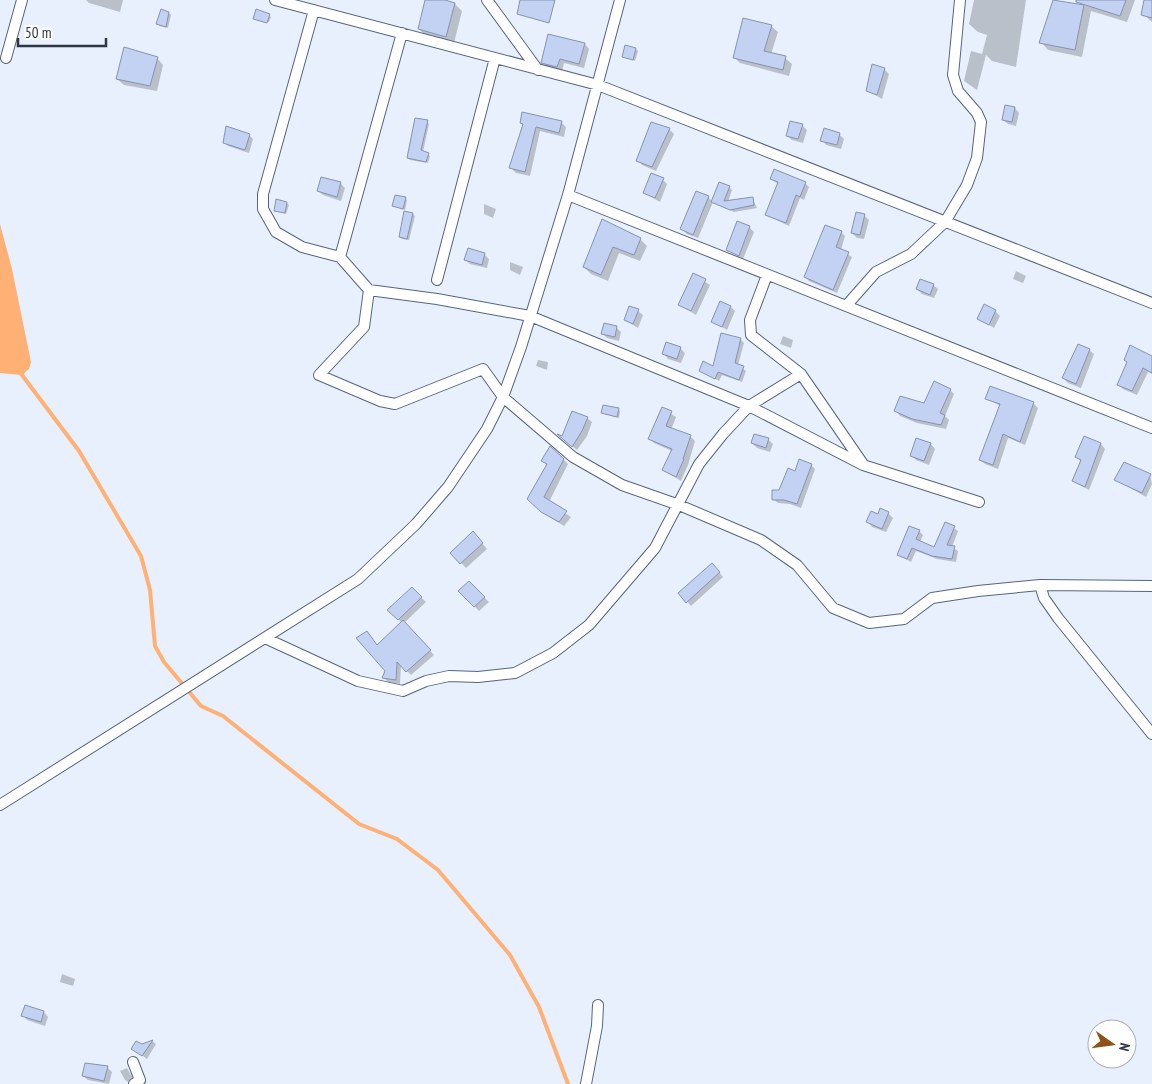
<svg xmlns="http://www.w3.org/2000/svg" width="1152" height="1084" font-family="'PT Sans Narrow',sans-serif">
  <rect width="100%" height="100%" fill="#e9f0fd"/>
  <path fill="#feb075" d="M0,224l12,45 19,93 -2,7 -7,6 -22,-2z"/>
  <path fill="#0003" d="M86,0h37l-3,12 -31,-9z
    M427,0h14l14,4 7,7 -8,32 -28,-7 -7,-7z
    M974,0h52l-10,67 -24,-6 -6,-6 -9,35 -13,-9 7,-30 11,3 5,-19 -9,-3 -9,-8z
    M1087,0h48l-8,22 -36,-11 -9,46 -34,-7 -7,-8 13,-41 31,5z
    M1146,0h6v22l-9,-8z
    M169,13l2,2 -3,13 -8,-2 -2,-2z
    M269,15l2,2 -2,5 -14,-4z
    M771,26l7,6 -7,22 14,4 7,6 -3,12 -49,-13 -6,-6z
    M585,44l4,5 -5,19 -20,-5 -2,8 -16,-5 -4,-5z
    M636,49l2,2 -3,10 -11,-4z
    M157,58l6,7 -6,26 -33,-6 -7,-6z
    M884,69l5,5 -7,25 -15,-9z
    M1006,106l9,2 4,5 -3,13 -8,-2 -5,-4z
    M427,122l2,2 -6,28 7,4 -2,7 -18,-3 -2,-2z
    M561,122l5,5 -2,10 -24,-6 -10,45 -14,-3 -5,-5 13,-42 -3,-3z
    M802,125l5,5 -4,13 -11,-3 -5,-4z
    M227,128l23,8 3,3 -4,14 -21,-7 -4,-4z
    M669,129l5,5 -18,37 -14,-6 -4,-5z
    M839,134l5,5 -3,10 -15,-4 -4,-5z
    M771,179l34,4 4,4 -5,13 -4,-2 -11,28 -23,-11 12,-31z
    M663,180l4,4 -7,18 -16,-9z
    M340,183l5,5 -4,13 -18,-6 -5,-4z
    M729,187l3,3 -4,12 24,-4 5,10 -23,4 -21,-10 -15,36 -11,-4 -5,-5 26,-32 5,5z
    M405,198l2,2 -2,10 -11,-4z
    M287,203l2,2 -3,9 -11,-4z
    M484,204l12,5 -3,9 -9,-4z
    M413,214l2,2 -6,24 -7,-1 -2,-2z
    M864,215l5,5 -5,19 -7,-1 -5,-5z
    M603,221l17,7 5,5 15,6 7,7 -7,15 -21,-8 -11,28 -17,-7 -7,-7z
    M749,227l5,5 -11,27 -16,-9z
    M841,232l4,4 -4,14 11,7 -15,36 -28,-12 -4,-4z
    M484,254l5,5 -2,9 -17,-4 -5,-4z
    M510,262l13,5 -3,8 -10,-5z
    M1016,271l10,5 -3,7 -10,-4z
    M694,275l16,10 -14,30 -16,-10z
    M933,285l5,4 -4,9 -12,-4 -5,-5z
    M731,307l4,4 -8,19 -15,-9z
    M638,311l5,4 -5,13 -13,-8z
    M995,311l5,5 -6,12 -16,-10z
    M616,327l5,5 -2,9 -12,-3 -4,-4z
    M783,336l10,4 -2,8 -11,-4z
    M740,339l4,4 -6,22 8,6 -4,11 -20,-7 -3,6 -19,-11 14,-2z
    M680,348l5,5 -4,10 -13,-4 -4,-5z
    M1089,350l5,4 -13,34 -13,-5 -5,-5z
    M1152,356v18l-4,-2 -11,23 -14,-6 -5,-5 10,-22z
    M538,360l10,2 -1,8 -11,-4z
    M950,390l4,4 -9,22 4,4 -3,9 -29,-6 -17,-7 -4,-5 29,-6z
    M987,398l46,5 5,5 -13,37 -17,-7 -10,31 -13,-5 -5,-4 20,-54z
    M662,408l14,9 -5,13 19,6 5,5 -7,24 -7,16 -18,-11 9,-19 -18,-8 -4,-4z
    M618,409l2,2 -1,7 -17,-5z
    M587,418l5,4 -5,14 -10,14 -16,-13z
    M1084,437l17,7 4,5 -16,41 -16,-9 8,-19 -4,-5z
    M768,439l5,5 -3,8 -13,-4 -5,-5z
    M917,439l14,5 4,5 -6,16 -13,-5 -5,-5z
    M563,459l5,5 -19,38 22,15 -7,9 -16,-10 -15,-12 15,-38 -5,-5z
    M811,465l4,4 -14,39 -11,-4 -12,-1 -5,-4 23,-27z
    M1150,475l2,9 -6,13 -30,-17z
    M888,513l5,5 -7,14 -14,-5 -4,-5z
    M945,523l13,8 -6,16 6,4 -2,11 -19,-3 -21,-8 -5,11 -13,-7 21,-24 4,4 -3,7 14,6z
    M477,537l10,12 -21,19 -14,-15z
    M716,568l7,9 -32,29 -11,-13z
    M469,583l20,19 -10,9 -19,-20z
    M412,589l14,13 -22,21 30,32 -23,20 -10,-10 -1,19 -12,-2 -4,-4 2,-7 -19,-38 11,13 24,-23 -13,-13z
    M62,974l13,5 -2,7 -13,-4z
    M44,1012l4,5 -3,9 -18,-6 -4,-5z
    M152,1041l4,3 -9,15 -14,-10z
    M107,1067l5,5 -3,12 -21,-4 -5,-4z
    M127,1068l8,14 -4,2 -6,-4 -5,-9z"/>
  <g fill="none" stroke-linecap="round" stroke-linejoin="round">
    <path stroke="#feb075" stroke-width="4" d="M19,371l60,80 62,105 9,34 5,56 9,16 37,44 22,10 136,108 38,15 41,31 72,85 29,52 29,77"/>
  </g>
  <path fill="#c3d2f2" stroke="#8593b1" d="M425,0h20l10,3 -9,34 -28,-8z
    M520,0h35l-6,23 -32,-9z
    M1053,0l31,5 -9,45 -36,-7z
    M1076,0h50l-6,16 -44,-14z
    M1144,0h8v18l-11,-3z
    M161,9l8,3 -3,15 -10,-3z
    M256,9l14,5 -3,9 -14,-4z
    M743,18l29,7 -8,26 22,5 -3,14 -50,-12z
    M548,34l37,9 -6,21 -19,-5 -3,8 -16,-4z
    M625,45l11,3 -3,12 -11,-3z
    M124,47l34,10 -8,29 -34,-7z
    M872,64l13,4 -8,27 -11,-4z
    M1005,105l10,2 -3,15 -10,-2z
    M522,112l40,9 -3,12 -23,-6 -11,45 -16,-4 14,-44 -3,-1z
    M415,118l13,2 -7,30 8,3 -3,9 -19,-4z
    M790,121l13,3 -5,15 -12,-3z
    M651,122l19,6 -18,39 -16,-6z
    M226,126l24,8 -5,16 -22,-7z
    M824,128l16,5 -3,12 -17,-4z
    M774,169l32,13 -6,15 -4,-2 -10,28 -21,-8 13,-33 -8,-3z
    M651,173l13,5 -9,20 -12,-5z
    M321,177l20,5 -4,15 -20,-6z
    M719,182l11,4 -6,15 29,-4 1,8 -24,5 -19,-8z
    M696,191l13,5 -16,39 -13,-6z
    M395,195l11,2 -3,12 -11,-3z
    M276,199l11,3 -2,11 -11,-2z
    M404,211l9,2 -6,26 -8,-2z
    M856,212l9,2 -5,21 -9,-2z
    M602,219l39,19 -7,17 -21,-8 -12,28 -18,-8z
    M737,221l13,5 -11,30 -13,-6z
    M825,225l17,6 -6,16 13,5 -16,38 -29,-13z
    M468,248l17,5 -3,12 -18,-5z
    M693,273l13,6 -15,32 -13,-6z
    M920,279l14,5 -4,11 -14,-6z
    M720,301l11,5 -9,21 -11,-5z
    M984,304l12,6 -7,15 -12,-6z
    M629,306l10,3 -6,15 -9,-4z
    M604,323l13,3 -2,11 -14,-3z
    M721,333l20,5 -6,25 9,3 -5,14 -21,-8 -3,7 -16,-8 4,-10 10,5z
    M666,342l15,5 -4,12 -15,-5z
    M1078,344l12,5 -14,35 -14,-6z
    M1130,345l22,11v17l-9,-5 -11,23 -15,-6 10,-23 -3,-2z
    M934,381l17,8 -11,24 5,2 -4,10 -29,-6 -18,-8 6,-15 24,7z
    M990,386l44,16 -14,40 -17,-8 -10,31 -14,-5 21,-56 -15,-5z
    M603,405l16,3 -2,9 -16,-4z
    M662,407l10,4 -6,15 25,9 -8,24h1l-8,18 -14,-7 10,-21 -24,-10z
    M572,411l16,6 -6,14 -10,16 -15,-13 5,2z
    M754,434l15,4 -3,10 -15,-5z
    M1084,436l17,7 -16,44 -13,-6 9,-21 -6,-3z
    M916,438l15,5 -7,18 -14,-5z
    M550,446l14,13 -20,38 23,14 -8,11 -18,-10 -14,-13 20,-35 -6,-3z
    M799,459l13,5 -15,40 -13,-4h-12v-10h7l9,-22 7,3z
    M1124,462l27,12 -9,19 -28,-13z
    M880,508l9,4 -7,17 -16,-7 5,-11 7,3z
    M945,522l10,4 -8,19 8,1 -3,13 -20,-3 -20,-8 -5,11 -10,-4 12,-29 11,4 -4,9 18,8z
    M473,531l10,12 -23,21 -10,-11z
    M712,563l8,9 -34,31 -8,-10z
    M469,581l16,16 -11,10 -16,-16z
    M412,587l10,10 -24,23 -11,-10z
    M403,620l28,30 -25,22 -9,-10 -1,18 -14,-2 3,-7 -29,-33 11,-7 10,14z
    M25,1005l19,6 -3,11 -20,-6z
    M153,1040l-11,16 -11,-7 5,-8 6,3z
    M85,1063l23,3 -4,15 -22,-5z"/>
  <g fill="none" stroke-linecap="round" stroke-linejoin="round">
    <defs>
      <path id="minor" d="M275,0l323,85 554,218
        M487,0l51,70
        M314,10l-51,184v15l13,23 26,15 38,10 29,33 68,9 93,17 219,90 114,59 116,37
        M6,58l16,-58
        M568,195l584,233
        M340,257l62,-224
        M767,275l-17,45 1,15 50,39 62,90
        M437,280l58,-222
        M369,290l-5,37 -45,48 61,26 15,3 88,-35 20,28 70,60 49,28 57,20 82,35 36,25 36,43 36,15 35,-4 28,-21 46,-7 62,-6 112,1
        M846,306l30,-34 35,-18 34,-32 22,-37 10,-27 4,-36 -4,-9 -19,-22 -5,-16 7,-75
        M1040,585l4,13 14,20 94,116
        M265,638l93,43 45,10 23,-10 23,-5 29,1 37,-4 38,-20 36,-28 66,-77 44,-84 24,-30 26,-28 52,-32
        M0,805l358,-226 58,-55 32,-37 39,-58 16,-32 18,-50 47,-152 52,-195
        M133,1062l7,18 -6,4
        M586,1084l11,-58 1,-21"/>
    </defs>
    <use href="#minor" stroke="#576480" stroke-width="12"/>
    <use href="#minor" stroke="#fff" stroke-width="10"/>
  </g>
  <g transform="translate(1112 1044) rotate(104)"><circle r="24" fill="#ffffff" stroke="#acaeb3"/>
  <path d="M0-4L9 19L0 12L-9 19Z" fill="#905118"/>
  <text y="-8" font-size="14" font-weight="bold" text-anchor="middle" fill="#2f3542">N</text>
  </g>
  <path d="M18 38v8h88v-8" fill="none" stroke="#2f3542" stroke-width="2.5"/>
  <text x="25" y="38" font-size="15" fill="#2f3542" stroke="#ffffff" stroke-width="4" paint-order="stroke">50 m</text>
</svg>
